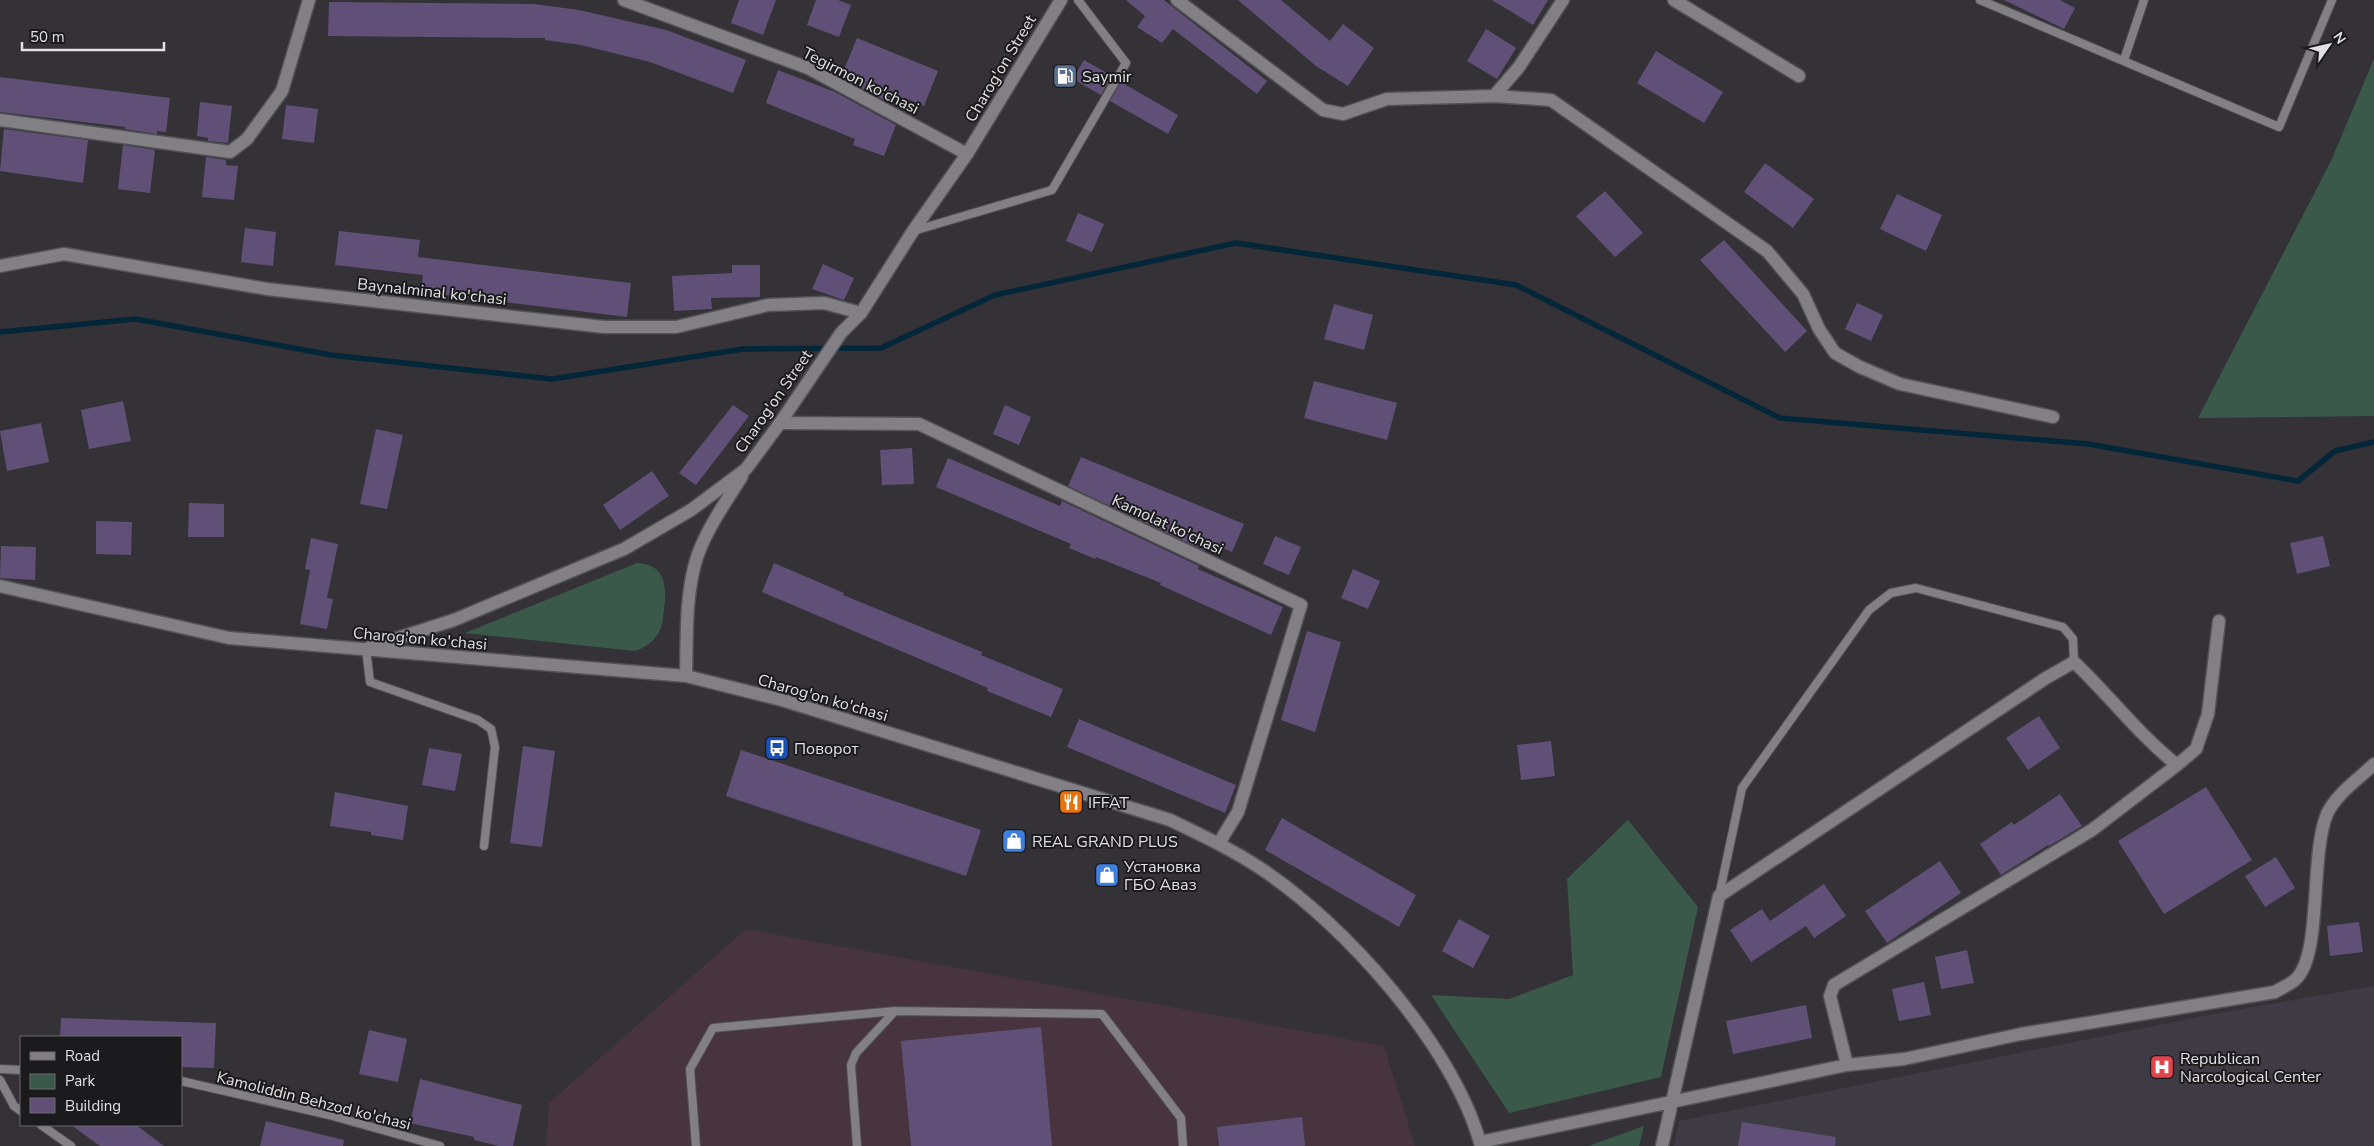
<svg xmlns="http://www.w3.org/2000/svg" width="2374" height="1146" font-family="'Nunito Sans',sans-serif">
  <rect width="100%" height="100%" fill="#343237"/>
  <path fill="#47343e" d="M746,929l638,117 31,100h-869l3,-43z"/>
  <path fill="#3e3b45" d="M2374,986v160h-700l5,-25 540,-108z"/>
  <path fill="#3b594a" d="M2374,59v357l-176,2 133,-257z
    M637,563c29,1 30,24 27,46 -1,8 -1,16 -5,23 -5,10 -15,16 -24,19l-170,-18z
    M1628,820l70,87 -37,170 -152,36 -78,-118 78,4 64,-24 -6,-96z
    M1644,1126l-5,20h-51z"/>
  <g fill="none" stroke-linecap="round" stroke-linejoin="round">
    <path stroke="#042639" stroke-width="5.5" d="M0,332l136,-13 195,36 221,24 191,-30 138,-1 114,-53 241,-52 280,42 264,133 308,26 210,37 37,-30 39,-9"/>
  </g>
  <path fill="#605077" d="M739,0h37l-13,35 -32,-12z
    M816,0h22l13,5 -12,32 -32,-12z
    M1126,0h38l103,81 -10,13 -84,-65 -11,14 -25,-16 8,-11z
    M1238,0h43l49,41 13,-17 31,24 -26,38 -32,-20z
    M1492,0h56l-15,25z
    M2004,0h56l15,8 -11,21z
    M329,2l205,2 45,6 87,20 80,30 -13,33 -83,-31 -69,-17 -36,-5v-2l-217,-2z
    M1486,29l30,19 -19,31 -30,-18z
    M857,38l81,33 -14,35 -19,-8 -4,11 -60,-32z
    M1656,51l67,41 -19,31 -67,-40z
    M1084,60l28,16 -11,19 -28,-16z
    M778,70l57,22 61,33 -12,31 -31,-11 2,-6 -89,-36z
    M0,77l170,21 -4,34 -9,-1v3l-32,-5v-2l-125,-15z
    M1121,82l57,33 -10,19 -58,-33z
    M200,102l32,4 -4,37 -20,-2v-3l-11,-2z
    M286,105l32,4 -4,34 -32,-4z
    M4,129l84,11 -5,43 -83,-12z
    M123,145l32,5 -5,43 -32,-4z
    M206,157l20,3v5l12,1 -4,34 -32,-3z
    M1765,163l49,36 -21,29 -49,-36z
    M1605,191l38,42 -28,24 -39,-41z
    M1897,194l45,21 -16,36 -46,-22z
    M1078,213l26,11 -12,28 -26,-11z
    M245,228l31,4 -3,34 -32,-4z
    M339,231l81,9 -2,17 213,26 -4,34 -206,-25 2,-17 -88,-10z
    M1724,240l83,91 -22,21 -85,-92z
    M823,264l31,14 -10,22 -32,-11z
    M732,265h28v32l-49,1 1,11 -38,2 -2,-35 60,-3z
    M1857,303l26,12 -12,26 -26,-12z
    M1334,304l39,11 -9,35 -40,-11z
    M1314,381l83,22 -10,37 -83,-22z
    M123,401l8,40 -42,8 -8,-39z
    M733,405l16,11 -53,69 -17,-12z
    M1005,405l26,12 -12,28 -26,-11z
    M41,423l8,39 -42,9 -7,-40z
    M376,429l27,6 -16,74 -27,-5z
    M912,448l2,36 -32,1 -2,-35z
    M1081,457l163,67 -12,28 -23,-10 -4,9 -137,-65z
    M948,458l112,48 2,-5 137,65 -1,3 85,38 -12,28 -111,-50 1,-2 -65,-26 -1,2 -26,-11 2,-4 -135,-57z
    M652,471l17,25 -49,34 -17,-25z
    M189,503l35,1v33h-36z
    M96,521l36,1 -1,33 -35,-1z
    M1275,536l26,11 -12,28 -26,-11z
    M2323,536l7,30 -33,8 -7,-31z
    M311,538l27,6 -11,54 6,1 -6,30 -27,-5 10,-54 -5,-1z
    M1,546l35,1 -1,33 -35,-2z
    M774,563l70,30 -1,2 139,57 -1,3 82,34 -12,28 -64,-26 1,-3 -226,-96z
    M1353,569l27,12 -12,28 -27,-11z
    M1307,631l34,11 -26,90 -34,-12z
    M2039,716l21,32 -32,22 -22,-32z
    M1079,719l157,66 -11,28 -158,-66z
    M1551,741l4,35 -34,4 -4,-35z
    M523,746l32,5 -13,96 -32,-4z
    M429,748l33,6 -7,37 -33,-6z
    M741,750l240,80 -15,46 -240,-80z
    M2206,787l46,73 -88,54 -46,-73z
    M335,792l73,14 -5,34 -32,-5v-3l-41,-6z
    M2060,794l22,32 -33,20 -1,-1 -47,30 -21,-31 32,-22 2,3z
    M1282,818l134,77 -17,32 -134,-77z
    M2276,857l19,31 -30,19 -20,-31z
    M1940,861l21,32 -74,50 -22,-32z
    M1824,884l22,32 -32,22 -8,-12 -55,36 -21,-32 32,-21 8,12z
    M1459,919l31,17 -17,32 -31,-17z
    M2359,922l4,30 -33,4 -3,-30z
    M1967,950l7,33 -33,6 -6,-32z
    M1924,982l7,33 -32,6 -7,-32z
    M1806,1005l6,33 -79,16 -7,-33z
    M61,1018l155,5 -2,45 -33,-1v-30h-121z
    M1041,1027l11,119h-141l-10,-105z
    M369,1030l38,9 -9,43 -39,-8z
    M420,1079l102,26 -9,41h-14l-25,-6v-3l-64,-14z
    M1302,1117l3,29h-86l-2,-19z
    M266,1121l78,19 -1,6h-83z
    M1742,1122l94,15 -1,9h-97z
    M71,1125h65l28,21h-64z"/>
  <g fill="none" stroke-linecap="round" stroke-linejoin="round">
    <defs>
      <path id="service" d="M1980,0l299,127 53,-127
        M2124,60l20,-60
        M913,231l139,-41 74,-127 -48,-63
        M366,649l4,33 108,38 13,9 4,18 -11,99
        M1719,896l23,-108 127,-178 22,-17 25,-5 147,39 10,12 1,23
        M0,1069l21,1
        M0,1080l14,26 7,5
        M181,1081l148,34 111,31
        M41,1125l30,21
        M696,1146l-6,-77 23,-41 182,-17 207,3 79,104 2,28
        M857,1146l-6,-81 5,-12 39,-42"/>
      <path id="minor" d="M624,0l184,68 159,86
        M1177,0l146,110 20,4 44,-15 107,-3 57,4 216,151 36,43 16,35 16,24 25,14 40,17 153,33
        M1674,0l125,76
        M1494,96l25,-29 44,-67
        M0,120l230,32 17,-13 35,-48 27,-91
        M0,266l64,-12 203,35 337,38h72l92,-22 56,-2 37,10
        M780,423l139,1 382,181 -63,207 -19,31
        M2177,765l19,-16 12,-35 11,-93
        M1480,1142l367,-77 57,-6 117,-25 254,-42c6,-4 17,-8 22,-14 25,-27 13,-123 30,-164 9,-20 32,-35 47,-50
        M1662,1146l57,-250 327,-218 28,-16c36,34 65,73 103,103l-85,65 -258,155 -4,11 17,69"/>
      <path id="secondary" d="M0,586l229,52 457,38 96,24 388,120c31,15 61,29 90,48 85,56 194,178 221,278
        M370,647l84,-27 170,-71 67,-39 55,-41 34,-46 61,-90 20,-20 52,-82 54,-77 94,-154
        M686,676c1,-39 -1,-81 11,-119 10,-29 29,-55 45,-81"/>
    </defs>
    <use href="#service" stroke="#525155" stroke-width="10"/>
    <use href="#minor" stroke="#525155" stroke-width="15"/>
    <use href="#secondary" stroke="#525155" stroke-width="15"/>
    <use href="#service" stroke="#828085" stroke-width="8"/>
    <use href="#minor" stroke="#828085" stroke-width="12"/>
    <use href="#secondary" stroke="#828085" stroke-width="12"/>
  </g>
  <defs>
    <symbol id="fuel-square" viewBox="-11 -11 22 22"><rect x="-9" y="-9" width="18" height="18" rx="4" fill="#5c6f8a" stroke="#1b1a1c"/><path d="M-5.5-6h7V0h2V4h1.3V-2.5L3-4.5l.8-.8L6-3V5H2.5V1h-1V6h-7ZM-4.2-4.7v3.2H.2V-4.7Z" fill="#fff"/></symbol>
    <symbol id="bus-square" viewBox="-11 -11 22 22"><rect x="-9" y="-9" width="18" height="18" rx="4" fill="#1a4fb4" stroke="#1b1a1c"/><path d="M-5-6H5V4H4V6H2V4H-2V6H-4V4H-5ZM-3.5-4V0h7V-4ZM-3.5 1.2v1.5H-2V1.2ZM2 1.2v1.5H3.5V1.2Z" fill="#fff"/></symbol>
    <symbol id="restaurant-square" viewBox="-11 -11 22 22"><rect x="-9" y="-9" width="18" height="18" rx="4" fill="#e8710a" stroke="#1b1a1c"/><path d="M-5-6h1v4h1v-4h1v4h1v-4h1v5L-1.5 .5V6h-2V.5L-5-1ZM5-6V6H3V1.5H1.5Q1.5-4 5-6Z" fill="#fff"/></symbol>
    <symbol id="shop-square" viewBox="-11 -11 22 22"><rect x="-9" y="-9" width="18" height="18" rx="4" fill="#3f7fe0" stroke="#1b1a1c"/><path d="M-5-2.5h2.3a2.7 3.5 0 0 1 5.4 0H5L5.5 6h-11ZM-1.5-2.5h3a1.5 2.3 0 0 0-3 0Z" fill="#fff"/></symbol>
    <symbol id="hospital-square" viewBox="-11 -11 22 22"><rect x="-9" y="-9" width="18" height="18" rx="4" fill="#e0444e" stroke="#1b1a1c"/><path d="M-5-5h3v3.5h4V-5h3V5h-3V1.5h-4V5h-3Z" fill="#fff"/></symbol>
  </defs>
  <g fill-rule="evenodd">
    <use href="#fuel-square" x="1051" y="62" width="28" height="28"/>
    <use href="#bus-square" x="763" y="734" width="28" height="28"/>
    <use href="#restaurant-square" x="1057" y="788" width="28" height="28"/>
    <use href="#shop-square" x="1000" y="827" width="28" height="28"/>
    <use href="#shop-square" x="1093" y="861" width="28" height="28"/>
    <use href="#hospital-square" x="2148" y="1053" width="28" height="28"/>
  </g>
  <g text-anchor="middle" stroke-width="4" stroke-linejoin="round" paint-order="stroke">
    <g font-size="16" fill="#e1e0e3" stroke="#1b1a1c">
      <text transform="translate(1000 68) rotate(-59)" y="6">Charog'on Street</text>
      <text transform="translate(861 80) rotate(27)" y="6">Tegirmon ko'chasi</text>
      <text transform="translate(432 291) rotate(6)" y="6">Baynalminal ko'chasi</text>
      <text transform="translate(773 401) rotate(-55)" y="6">Charog'on Street</text>
      <text transform="translate(1168 524) rotate(25)" y="6">Kamolat ko'chasi</text>
      <text transform="translate(420 638) rotate(5)" y="6">Charog'on ko'chasi</text>
      <text transform="translate(823 697) rotate(16)" y="6">Charog'on ko'chasi</text>
      <text transform="translate(314 1100) rotate(14)" y="6">Kamoliddin Behzod ko'chasi</text>
    </g>
    <g font-size="16" fill="#e1e0e3" stroke="#1b1a1c" text-anchor="start">
      <text x="1082" y="82">Saymir</text>
      <text x="794" y="754">Поворот</text>
      <text x="1088" y="808">IFFAT</text>
      <text x="1032" y="847">REAL GRAND PLUS</text>
      <text x="1124" y="872">Установка<tspan x="1124" dy="18">ГБО Аваз</tspan></text>
      <text x="2180" y="1064">Republican<tspan x="2180" dy="18">Narcological Center</tspan></text>
    </g>
  </g>
  <rect x="20" y="1036" width="162" height="90" fill="#1b1a1c" stroke="#6a696c"/>
  <rect x="30" y="1052" width="25" height="8" fill="#828085" stroke="#6a696c"/>
  <text x="65" y="1061" font-size="15" fill="#e1e0e3">Road</text>
  <rect x="30" y="1074" width="25" height="15" fill="#3b594a" stroke="#6a696c"/>
  <text x="65" y="1086" font-size="15" fill="#e1e0e3">Park</text>
  <rect x="30" y="1098" width="25" height="15" fill="#605077" stroke="#6a696c"/>
  <text x="65" y="1111" font-size="15" fill="#e1e0e3">Building</text>
  <g transform="translate(2329 45) rotate(56)" stroke="#1b1a1c" stroke-width="4" paint-order="stroke">
  <path d="M0-4L9 19L0 12L-9 19Z" fill="#e1e0e3"/>
  <text y="-8" font-size="14" font-weight="bold" text-anchor="middle" fill="#e1e0e3">N</text>
  </g>
  <path d="M22 42v8h142v-8" fill="none" stroke="#e1e0e3" stroke-width="2.5"/>
  <text x="30" y="42" font-size="15" fill="#e1e0e3" stroke="#1b1a1c" stroke-width="4" paint-order="stroke">50 m</text>
</svg>
